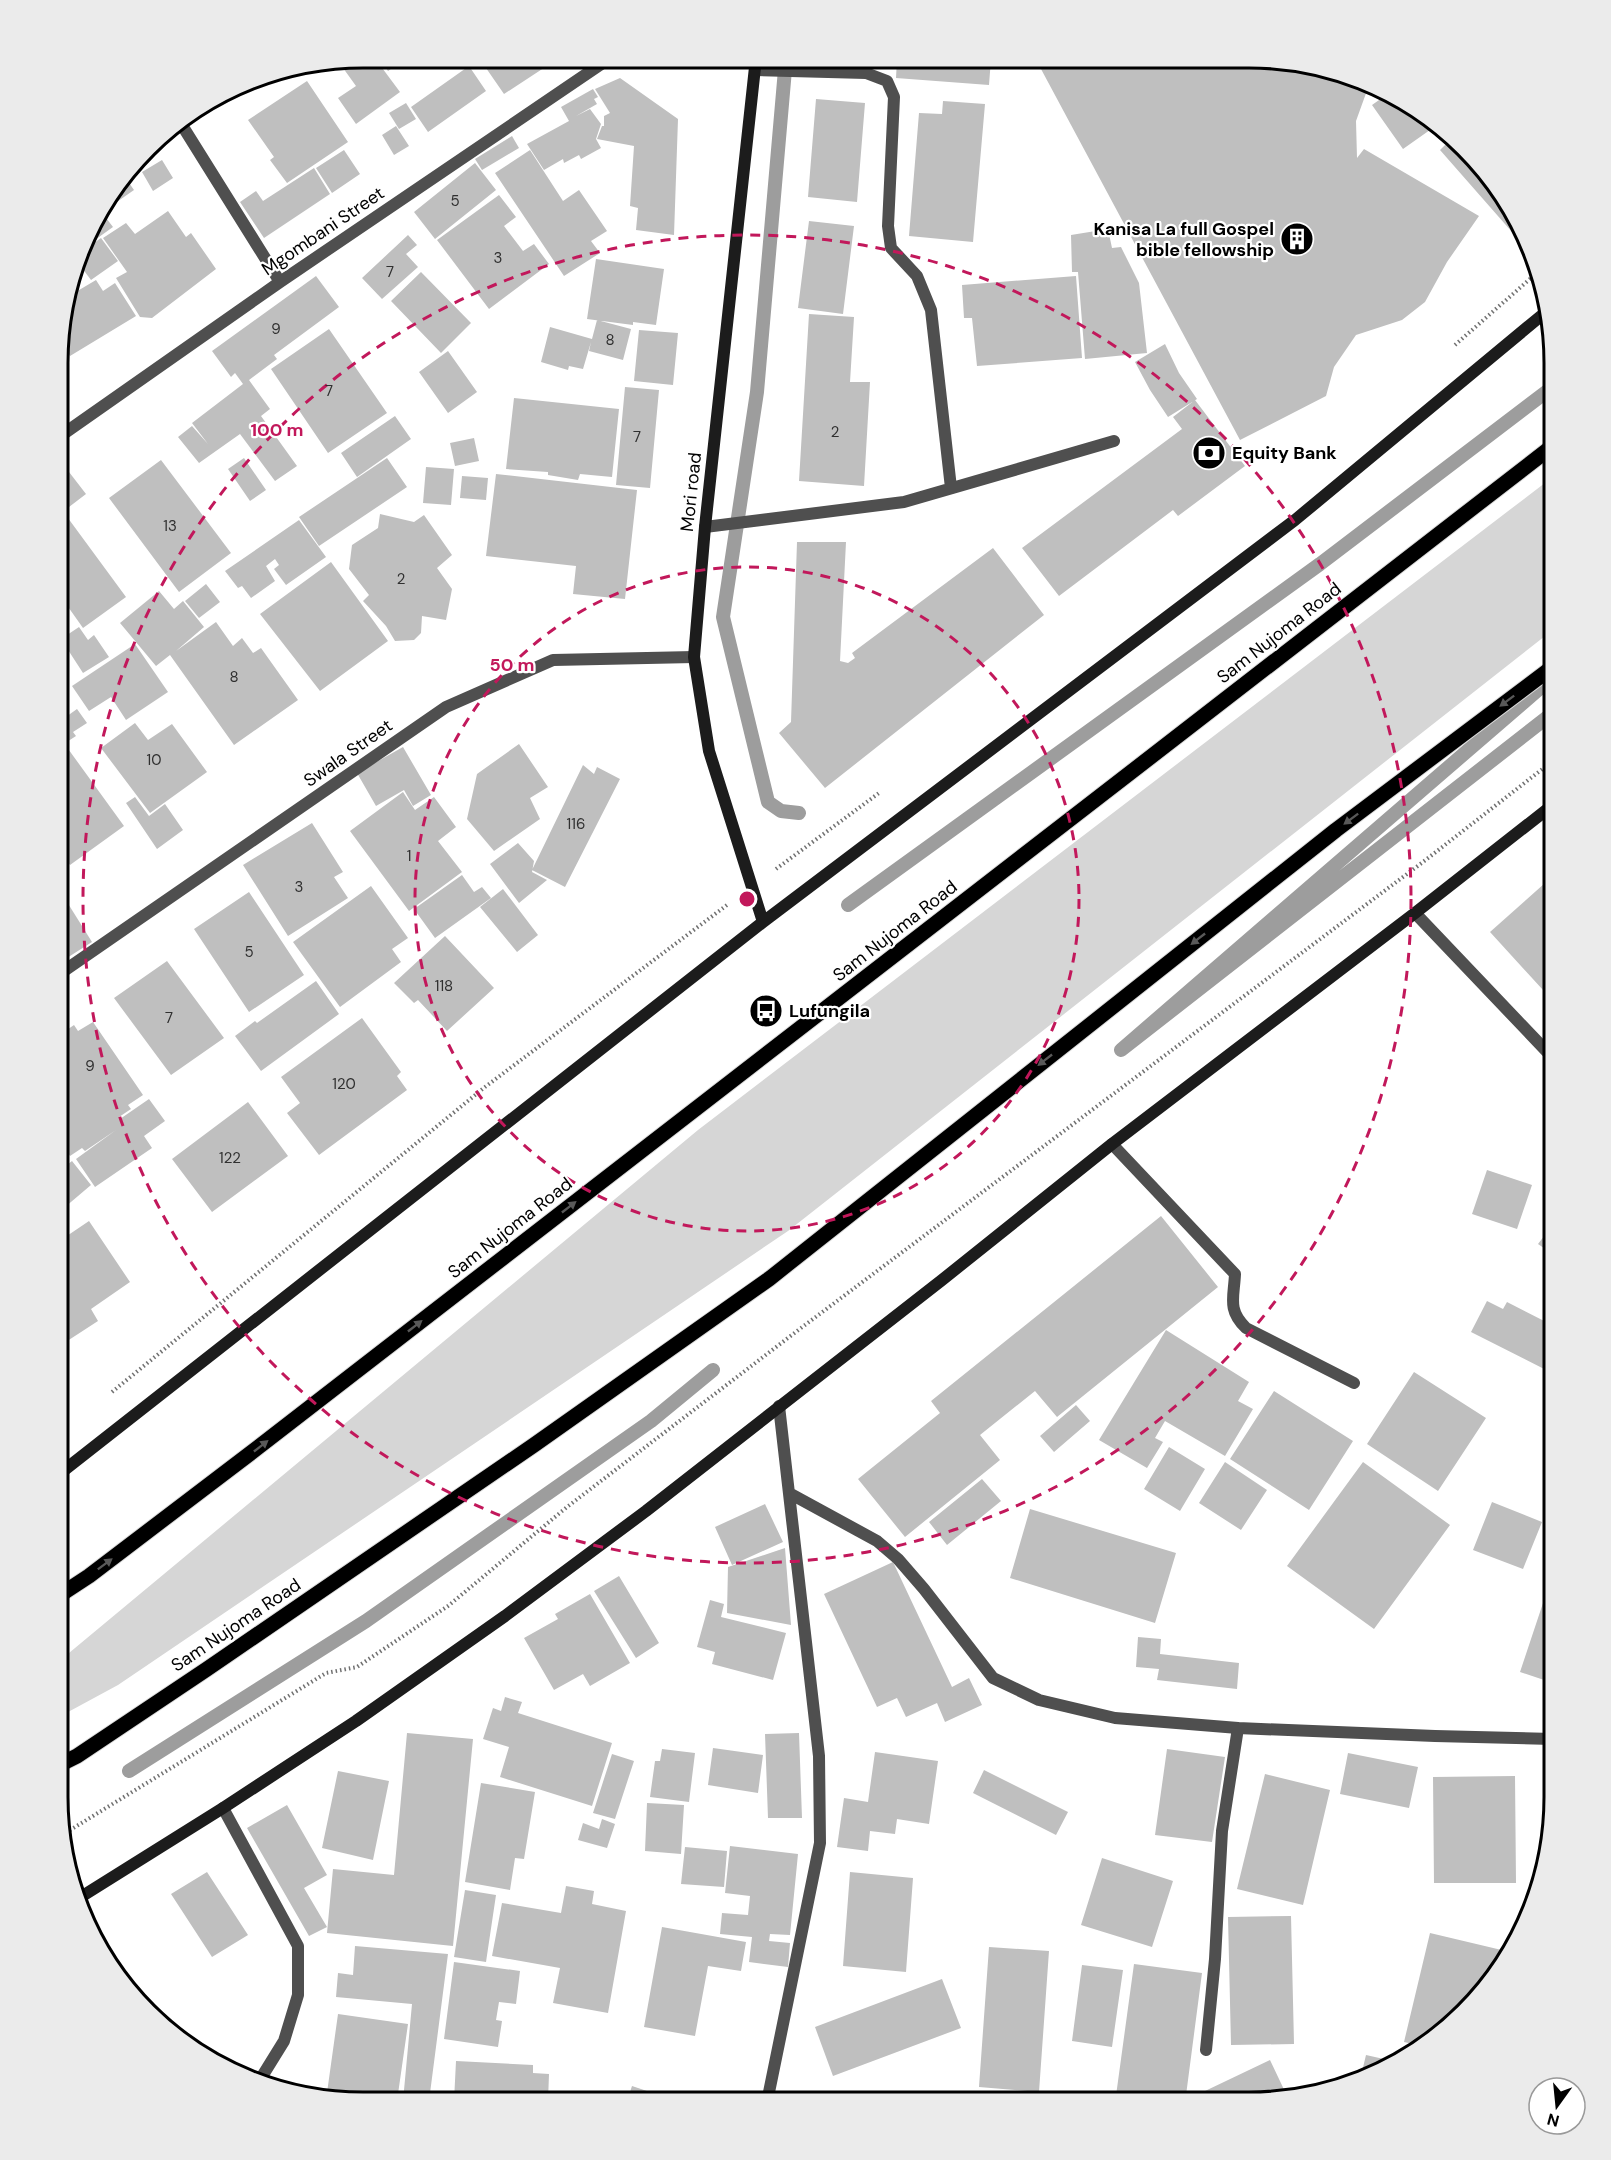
<svg xmlns="http://www.w3.org/2000/svg" width="1611" height="2160" font-family="'DM Sans',sans-serif">
  <rect width="100%" height="100%" fill="#fff"/>
  <path fill="#d6d6d6" d="M1554,476v153l-766,602 -670,454 -61,33v-59l12,-6 629,-523z"/>
  <g fill="none" stroke-linecap="round" stroke-linejoin="round">
    <path stroke="#9d9d9d" stroke-width="14" d="M786,58l-29,334 -34,225 45,185 13,9 18,2
      M1554,712l-433,338 433,-374
      M848,905l472,-341 234,-178
      M129,1771l237,-150 285,-200 62,-51"/>
  </g>
  <path fill="#bfbfbf" d="M363,57h11l26,35 -44,32 -18,-26 18,-12 -18,-25z
    M378,57h30l-20,14z
    M501,57l58,1 -55,36 -18,-26z
    M897,59h94l-2,26 -93,-7z
    M1045,59l244,1 76,20 3,2 1,3 -13,36 1,37 7,-9 115,67 -32,46 -22,40 -23,18 -46,15 -22,32 -8,29 -86,44 -199,-371z
    M469,66l17,25 -58,41 -17,-25z
    M620,78l58,41 -4,116 -38,-5 2,-22 -8,-2 4,-60 -37,-7 5,-13h2v-10l6,-3 -15,-24z
    M307,81l41,61 -61,41 -17,-23 4,-3 -26,-37z
    M593,89l5,8 -4,2 3,5 -21,12 14,-7 11,15 -5,15 5,9 -20,11 -2,-4 -15,8 -1,-4 -19,11 -17,-26 42,-23 -8,-14z
    M1389,93l29,16 19,16 -34,24 -31,-44z
    M816,99l49,4 -8,99 -49,-5z
    M943,101l42,3 -12,138 -64,-6 10,-123 23,1z
    M406,103l10,16 -17,10 -10,-16z
    M396,126l13,20 -15,9 -12,-20z
    M512,136l7,12 -37,22 -7,-11z
    M1452,138l26,23 44,66 3,8 -6,5 -79,-90z
    M152,144l5,8 -23,15h-1z
    M344,150l16,24 -28,19 -16,-25z
    M530,150l33,51 16,-11 28,41 -16,10 9,12 -36,23 -69,-103z
    M162,160l11,18 -20,13 -11,-19z
    M475,163l21,27 -61,49 -21,-27z
    M314,168l16,26 -66,44 -24,-36 16,-11 7,10z
    M125,177l9,13 -23,16 -5,-6z
    M499,195l17,22 -12,9 19,25 11,-7 15,20 -60,45 -52,-69z
    M100,210l13,17 -28,20 12,-35z
    M168,211l18,26 5,-4 25,36 -64,49 -12,-1 -24,-39 11,-6 -24,-34 23,-15 9,11z
    M809,221l45,5 -11,88 -45,-6z
    M1108,229l4,19 9,-1 18,36 8,70 -62,6 -7,-87h-6l-1,-37z
    M408,235l9,10 -11,9 12,13 -36,32 -20,-21z
    M101,238l17,23 -27,19 -12,-16 5,-14z
    M596,259l68,10 -8,56 -23,-3v3l-46,-6z
    M421,272l50,51 -30,30 -50,-52z
    M316,276l23,31 -65,48 3,4 -28,21 21,29 -9,7 36,50 -22,15 -35,-47 -41,29 -21,-26 14,-11 16,18 -16,-21 51,-39 -8,-11 -4,4 -19,-26z
    M1076,276l6,82 -105,8 -5,-48h-8l-2,-33z
    M96,280l7,11 12,-8 21,33 -66,40 -10,-18v-16l2,-7 8,-4 -4,-6 3,-9z
    M809,314l45,3 -4,65h20l-6,104 -65,-5z
    M597,320l34,9 -8,31 -34,-9 2,-9 -8,27 -14,-3 -1,4 -27,-8 9,-35 42,12z
    M329,329l58,84 -59,40 -57,-84z
    M639,330l39,3 -5,52 -39,-4z
    M1165,344l14,29 18,26 -29,18 -18,-27 -15,-28z
    M448,351l29,41 -29,21 -29,-41z
    M625,387l34,3 -9,98 -34,-3z
    M514,398l105,11 -7,68 -32,-3 -2,6 -30,-5v-3l-42,-3z
    M1195,400l50,66 -67,50 -5,-6 -114,86 -37,-48 160,-119 -9,-12z
    M395,416l16,23 -54,38 -16,-24z
    M474,438l5,23 -24,5 -5,-23z
    M244,458l22,32 -16,11 -22,-32z
    M387,458l20,29 -88,59 -20,-29z
    M59,459l27,35 -17,13 -10,-14z
    M161,460l70,93 -52,39 -70,-94z
    M426,467l28,2 -3,36 -28,-2z
    M496,474l141,16 -12,109 -52,-5 3,-28 -90,-10z
    M462,476l26,2 -2,22 -26,-2z
    M65,514l61,83 -43,31 -24,-34v-76z
    M380,514l34,8 10,-7 28,40 -15,13 15,21 -6,31 -24,-4 -1,17 -7,7 -19,1 -9,-15 -23,-25 6,-6 -20,-26 3,-24 26,-17z
    M299,520l27,37 -40,28 -12,-16 5,-4 -4,-6 -9,7 9,15 -24,17 -9,-12 -4,2 -13,-17z
    M797,542h49l-6,119 8,2 7,-5 -3,-5 141,-105 51,67 -219,173 -46,-55 12,-11z
    M331,562l57,79 -68,50 -60,-77z
    M206,584l14,18 -21,16 -14,-17z
    M159,591l15,18 9,-8 21,26 -28,24 40,-29 17,24 9,-8 11,15 8,-5 37,52 -64,45 -64,-90 -14,11 -36,-43z
    M79,627l9,13 6,-5 15,22 -26,16 -22,-34z
    M135,644l33,48 -42,28 -15,-23 -22,14 -17,-25z
    M77,709l10,14 -14,9 3,4 -17,11v-33l4,5z
    M135,723l13,17 24,-16 35,48 -57,41 -49,-65z
    M519,744l29,43 -18,11 10,21 -46,32 -27,-32 10,-45z
    M66,746l58,80 -54,39 -11,-16v-98z
    M403,747l28,48 -18,11 -9,-16 -28,16 -19,-33z
    M583,765l11,9 3,-7 23,12 -55,108 -33,-17z
    M403,792l12,18 19,-13 22,30 -18,14 24,31 -53,39 -59,-80z
    M135,797l14,19 16,-12 18,26 -26,19 -31,-46z
    M312,823l31,49 -9,5 14,21 -60,38 -45,-71z
    M518,843l16,18 -2,11 15,8 -28,23 -29,-39z
    M462,875l12,17 8,-5 9,11 -56,40 -21,-29z
    M1554,875v127l-64,-70z
    M371,886l37,52 -16,11 9,13 -61,45 -47,-65z
    M503,889l35,46 -21,17 -37,-45z
    M249,892l55,83 -55,37 -55,-83z
    M62,894l30,48 -33,21v-67z
    M445,936l49,52 -47,43 -29,-31 -4,3 -20,-20z
    M167,961l57,77 -53,37 -57,-77z
    M316,981l23,33 -78,57 -26,-35 20,-15 2,2z
    M362,1018l39,54 -4,4 10,14 -88,65 -32,-42 13,-10 -19,-26z
    M93,1022l50,73 -15,10 3,4 -12,8 1,2 29,-20 16,22 -21,15 8,12 -57,39 -19,-28 40,-29 -31,21 -3,-3 -12,8 -12,-18v-102l16,-11 4,6z
    M248,1102l40,54 -76,56 -40,-53z
    M72,1161l19,24 -33,28v-41z
    M1487,1170l45,15 -15,44 -45,-15z
    M1161,1216l57,71 -161,130 -22,-26 -55,44 20,25 -95,77 -47,-58 82,-66 -9,-12z
    M89,1221l41,61 -39,27 7,12 -40,26v-105z
    M1554,1223v32l-16,-11z
    M1487,1301l16,8 4,-7 47,24v48l-83,-42z
    M1166,1330l83,52 -11,19 15,8 -28,47 -60,-35 -10,17 8,4 -16,26 -48,-28z
    M1414,1372l72,46 -48,73 -71,-47z
    M1274,1391l79,50 -44,69 -79,-51z
    M1076,1405l14,16 -36,31 -14,-16z
    M1169,1447l36,22 -25,42 -36,-22z
    M1225,1462l42,28 -26,40 -42,-27z
    M1363,1462l87,63 -76,104 -87,-63z
    M982,1479l19,22 -54,44 -18,-23z
    M1492,1502l50,20 -19,47 -50,-19z
    M765,1504l18,38 -51,23 -17,-38z
    M1030,1509l146,44 -21,70 -145,-45z
    M785,1548l6,77 -64,-12 1,-46z
    M893,1562l59,125 17,-9 13,27 -37,17 -8,-19 -31,14 -9,-19 -20,9 -53,-113z
    M1553,1573v110l-33,-11z
    M619,1576l40,67 -23,15 -42,-67z
    M590,1594l40,69 -40,23 -7,-12 -29,16 -30,-52 34,-19 -3,-5z
    M710,1600l14,4 -3,13 65,16 -13,47 -61,-16 3,-12 -18,-5z
    M1138,1637l23,2 -1,15 79,9 -2,26 -80,-9 2,-11 -23,-2z
    M505,1697l17,5 -4,11 94,30 -20,63 -92,-29 9,-30 -26,-8 10,-31 8,3z
    M407,1733l66,6 -20,207 -126,-13 6,-64 61,6z
    M799,1733l3,85h-34l-3,-84z
    M713,1748l50,7 -5,38 -50,-8z
    M662,1749l33,4 -6,49 -39,-5 5,-36h5z
    M1167,1749l58,8 -13,85 -57,-7z
    M875,1752l63,9 -9,63 -32,-5 -2,15 -25,-3 -2,20 -31,-4 7,-49 24,4z
    M1348,1753l70,14 -9,41 -69,-14z
    M612,1754l22,7 -19,58 -22,-6z
    M984,1770l84,42 -12,23 -83,-42z
    M338,1771l51,10 -16,79 -51,-12z
    M1265,1774l65,16 -27,115 -66,-16z
    M1515,1776l1,107h-82l-1,-106z
    M481,1783l54,9 -11,67 -9,-1 -5,32 -45,-8z
    M647,1803l37,2 -3,49 -36,-3z
    M287,1805l40,70 -23,13 23,39 -18,9 -62,-108z
    M602,1819l13,5 -8,24 -29,-8 5,-17 16,6z
    M730,1846l68,8 -8,81 -20,-1 -1,7 21,2 -2,24 -39,-5 3,-25 -32,-3 2,-21 26,2 2,-19 -25,-3z
    M685,1847l42,4 -3,36 -43,-3z
    M1102,1858l71,23 -21,66 -71,-22z
    M207,1872l41,63 -36,22 -41,-63z
    M850,1872l63,6 -7,94 -63,-6z
    M566,1886l28,5 -2,13 34,7 -18,102 -55,-10 7,-35 -68,-12 10,-53 59,10z
    M465,1890l31,5 -10,67 -32,-5z
    M1291,1916l3,128 -63,1 -3,-128z
    M662,1927l84,15 -5,29 -33,-5 -13,70 -51,-9z
    M1430,1933l80,19 -8,15 -52,60 -28,19 -18,-4z
    M355,1946l93,8 -19,147h-26l9,-97 -76,-7 2,-24 15,2z
    M989,1947l60,4 -10,141 -60,-5z
    M454,1962l66,9 -4,33 -17,-2 -3,18 6,1 -4,26 -54,-8z
    M1134,1964l68,9 -17,130h-70z
    M1082,1965l41,5 -11,77 -40,-6z
    M942,1979l19,49 -128,48 -18,-49z
    M338,2014l70,10 -11,77 -71,-1z
    M1366,2055l31,7 -13,9 -24,9z
    M1270,2060l18,38 -39,5h-38l-6,-12z
    M456,2061l77,4v8l16,1 -1,27h-94z
    M632,2086l45,15h-50z"/>
  <g fill="none" stroke-linecap="round" stroke-linejoin="round">
    <defs>
      <path id="primary" d="M57,1597l32,-21 163,-124 1302,-1007
        M57,1766l20,-10 130,-87 327,-224 235,-166 567,-449 218,-164"/>
    </defs>
    <use href="#primary" stroke="#dbdbdb" stroke-width="17"/>
    <path stroke="#717171" stroke-width="4" stroke-dasharray="1.5 3" stroke-linecap="butt" d="M1455,345l84,-74
      M776,869l103,-76
      M112,1392l373,-305 242,-182
      M62,1835l264,-162 31,-6 91,-61 119,-99 234,-179 622,-466 131,-102"/>
    <path stroke="#4f4f4f" stroke-width="12" d="M755,70l111,3 21,8 7,16 -6,129 3,22 26,28 14,34 20,178
      M705,527l199,-25 210,-61
      M1415,913l139,146
      M1112,1144l123,130c-1,23 -8,36 11,54l108,55"/>
    <path stroke="#4f4f4f" stroke-width="12" d="M180,122l100,160
      M59,437l221,-155 330,-224
      M58,975l388,-268 107,-47 141,-3
      M789,1493l88,48 21,18 26,30 69,89 46,22 76,18 123,10 197,8 118,3
      M223,1808l75,138v49l-14,46 -26,42
      M1533,1906l12,-46
      M1206,2050l9,-91 7,-128 16,-103
      M767,2102l53,-259 -1,-87 -40,-350"/>
    <path stroke="#1c1c1c" stroke-width="12" d="M756,58l-51,469 -11,130 15,94 54,171
      M58,1475l705,-553 532,-402 252,-209
      M76,1900l147,-92 133,-87 149,-105 141,-105 296,-231 170,-136 303,-231 139,-109"/>
    <use href="#primary" stroke="#000" stroke-width="15"/>
  </g>
  <defs><path id="oneway-solid" d="M-6-.8H1V-3.2L6.5 0L1 3.2V.8H-6Z" transform="scale(1.5)"/></defs>
  <g fill="#595959">
    <use href="#oneway-solid" transform="translate(1507 701) rotate(143)"/>
    <use href="#oneway-solid" transform="translate(1351 819) rotate(143)"/>
    <use href="#oneway-solid" transform="translate(1198 939) rotate(142)"/>
    <use href="#oneway-solid" transform="translate(1045 1060) rotate(142)"/>
    <use href="#oneway-solid" transform="translate(569 1207) rotate(-38)"/>
    <use href="#oneway-solid" transform="translate(415 1326) rotate(-38)"/>
    <use href="#oneway-solid" transform="translate(261 1446) rotate(-38)"/>
    <use href="#oneway-solid" transform="translate(105 1564) rotate(-37)"/>
  </g>
  <g fill="none" stroke="#c2185b" stroke-width="3" stroke-dasharray="10 8">
    <circle cx="747" cy="899" r="332"/>
    <circle cx="747" cy="899" r="664"/>
  </g>
  <defs>
    <symbol id="building-disc" viewBox="-11 -11 22 22"><circle r="9.5" fill="#000" stroke="#fff"/><path d="M-4-6H4V6H1V3H-1V6H-4ZM-2.5-4.3h1.7v1.8h-1.7ZM.8-4.3h1.7v1.8H.8ZM-2.5-1h1.7V.8h-1.7ZM.8-1h1.7V.8H.8Z" fill="#fff"/></symbol>
    <symbol id="bank-disc" viewBox="-11 -11 22 22"><circle r="9.5" fill="#000" stroke="#fff"/><path d="M-6-4H6V4H-6ZM0-2.3a2.3 2.3 0 1 0 0 4.6a2.3 2.3 0 1 0 0-4.6Z" fill="#fff"/></symbol>
    <symbol id="bus-disc" viewBox="-11 -11 22 22"><circle r="9.5" fill="#000" stroke="#fff"/><path d="M-5-6H5V4H4V6H2V4H-2V6H-4V4H-5ZM-3.5-4V0h7V-4ZM-3.5 1.2v1.5H-2V1.2ZM2 1.2v1.5H3.5V1.2Z" fill="#fff"/></symbol>
  </defs>
  <g fill-rule="evenodd">
    <use href="#building-disc" x="1278" y="220" width="38" height="38"/>
    <use href="#bank-disc" x="1190" y="434" width="38" height="38"/>
    <use href="#bus-disc" x="747" y="992" width="38" height="38"/>
  </g>
  <g text-anchor="middle" stroke-width="4.5" stroke-linejoin="round" paint-order="stroke">
    <g font-size="15" fill="#303030">
      <text x="455" y="206">5</text>
      <text x="498" y="263">3</text>
      <text x="390" y="277">7</text>
      <text x="276" y="334">9</text>
      <text x="610" y="345">8</text>
      <text x="329" y="396">7</text>
      <text x="835" y="437">2</text>
      <text x="637" y="442">7</text>
      <text x="170" y="531">13</text>
      <text x="401" y="584">2</text>
      <text x="234" y="682">8</text>
      <text x="154" y="765">10</text>
      <text x="576" y="829">116</text>
      <text x="409" y="861">1</text>
      <text x="299" y="892">3</text>
      <text x="249" y="957">5</text>
      <text x="444" y="991">118</text>
      <text x="169" y="1023">7</text>
      <text x="90" y="1071">9</text>
      <text x="344" y="1089">120</text>
      <text x="230" y="1163">122</text>
    </g>
    <g font-size="18" font-weight="bold" fill="#000" stroke="#fff" text-anchor="start">
      <text x="1274" y="235" text-anchor="end">Kanisa La full Gospel<tspan x="1274" dy="21">bible fellowship</tspan></text>
      <text x="1232" y="459">Equity Bank</text>
      <text x="789" y="1017">Lufungila</text>
    </g>
    <g font-size="18" fill="#000" stroke="#fff">
      <text transform="translate(323 231) rotate(-34)" y="6">Mgombani Street</text>
      <text transform="translate(691 492) rotate(-84)" y="6">Mori road</text>
      <text transform="translate(1279 633) rotate(-38)" y="6">Sam Nujoma Road</text>
      <text transform="translate(348 753) rotate(-35)" y="6">Swala Street</text>
      <text transform="translate(895 931) rotate(-38)" y="6">Sam Nujoma Road</text>
      <text transform="translate(510 1228) rotate(-38)" y="6">Sam Nujoma Road</text>
      <text transform="translate(236 1625) rotate(-34)" y="6">Sam Nujoma Road</text>
    </g>
  </g>
  <path d="M0 0H1611V2160H0ZM363 68H1249A295 295 0 0 1 1544 363V1797A295 295 0 0 1 1249 2092H363A295 295 0 0 1 68 1797V363A295 295 0 0 1 363 68Z" fill="#ebebeb" fill-rule="evenodd"/>
  <path fill="none" stroke="#000" stroke-width="3" d="M363 68H1249A295 295 0 0 1 1544 363V1797A295 295 0 0 1 1249 2092H363A295 295 0 0 1 68 1797V363A295 295 0 0 1 363 68Z"/>
  <circle cx="747" cy="899" r="9" fill="#c2185b" stroke="#fff" stroke-width="3"/>
  <g font-size="18" text-anchor="middle" font-weight="bold" fill="#c2185b" stroke="#fff" stroke-width="4.5" stroke-linejoin="round" paint-order="stroke">
    <text x="277" y="436">100 m</text>
    <text x="512" y="671">50 m</text>
  </g>
  <g transform="translate(1557 2106) rotate(195)"><circle r="28" fill="#ffffff" stroke="#999999" stroke-width="1.5"/>
  <path d="M0-4.5L10 22L0 15L-10 22Z" fill="#000000"/>
  <text y="-9" font-size="16" font-weight="bold" text-anchor="middle" fill="#000000">N</text>
  </g>
</svg>
